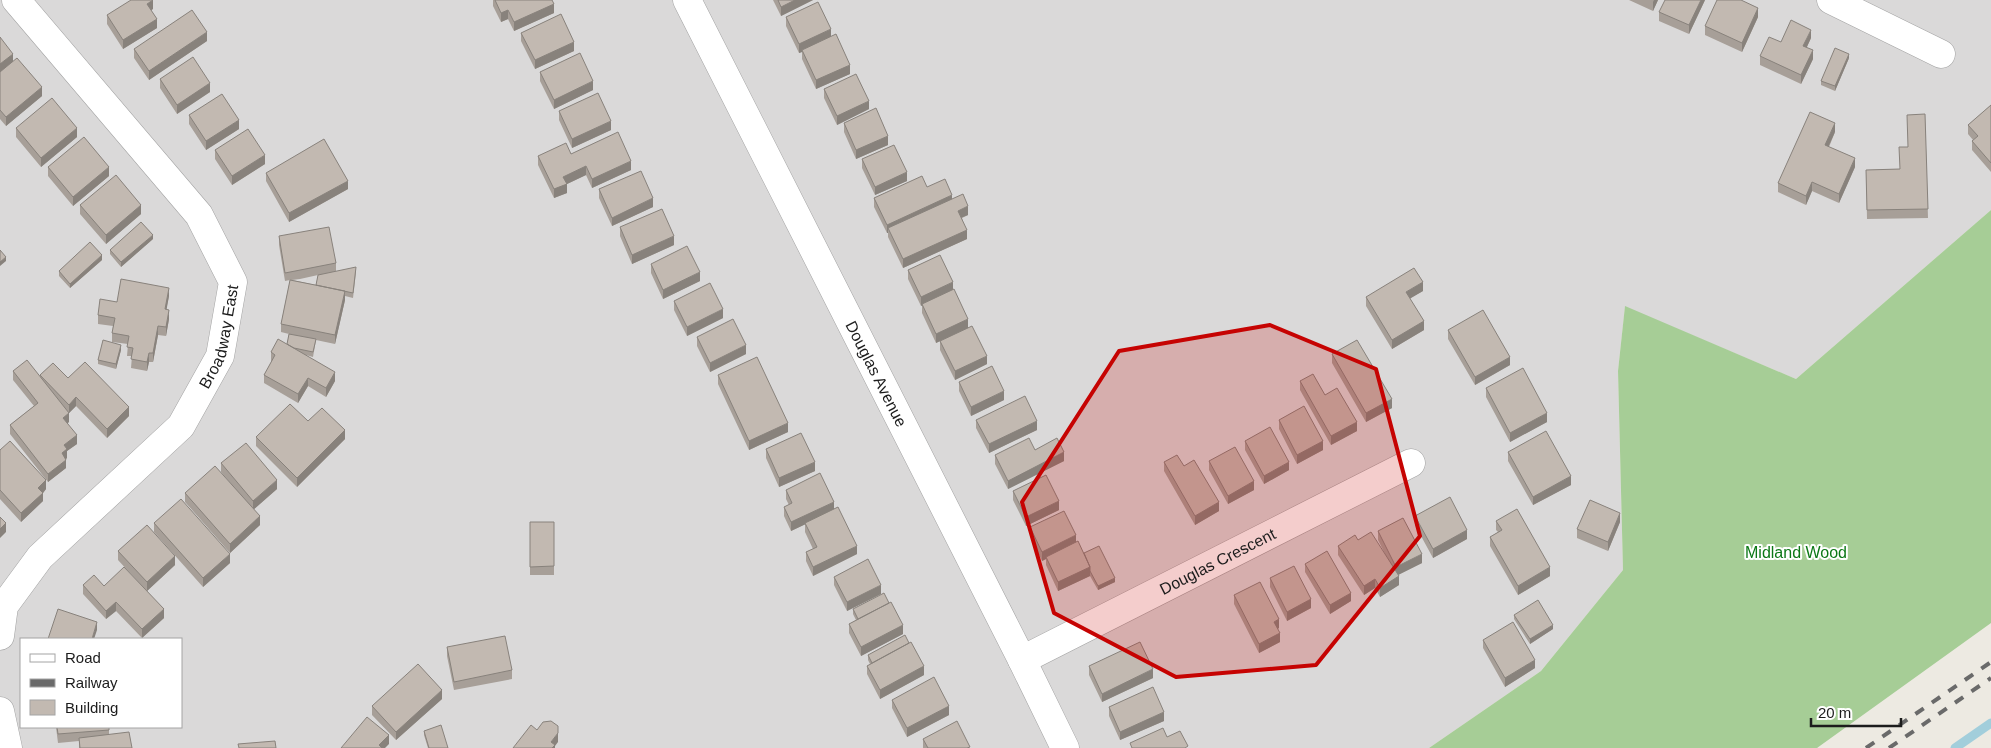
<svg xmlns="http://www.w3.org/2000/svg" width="1991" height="748" font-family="Arial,sans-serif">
  <rect width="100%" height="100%" fill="#edeae2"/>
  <path fill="#dad9d9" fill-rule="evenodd" d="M0,0h1991v210l-195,169 -171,-72 -7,64 5,199 -82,101 -112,77h-1429zM21,639h160v88h-160z"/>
  <path fill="#a6cd96" d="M1991,210v413l-174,125h-388l112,-77 82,-101 -5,-199 7,-65 171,73z"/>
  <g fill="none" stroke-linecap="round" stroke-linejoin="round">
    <path stroke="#a2cedb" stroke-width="9" d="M1955,748l36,-25"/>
    <defs>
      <g id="minor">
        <path id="s1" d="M687,0l335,660 43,88"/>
        <path d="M1831,0l110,54"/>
        <path id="s2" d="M0,636l4,-30 36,-49 141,-131 39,-70 13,-74 -34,-67 -183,-215"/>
        <path id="s3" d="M1022,660l389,-197"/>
        <path d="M0,711l8,37"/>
      </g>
    </defs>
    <use href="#minor" stroke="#a3a3a3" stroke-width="29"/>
    <use href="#minor" stroke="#fff" stroke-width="28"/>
    <path stroke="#6a6a6a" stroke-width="4" stroke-dasharray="10 10" stroke-linecap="butt" d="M1866,748l125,-86
      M1889,748l102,-70"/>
  </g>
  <path fill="#a79f98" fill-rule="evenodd" d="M493,0h59l2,13 -40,18 -6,-12 -7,3 -8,-16z
    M773,0h40l-32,16z
    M1629,0h29l-5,11z
    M1705,0l-16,34 -30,-13v-9z
    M153,9l-2,1 6,18 -34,21 -16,-25v-9z
    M786,17l45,19 19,38 -34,15 -14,-30v-7l-3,1 -13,-27z
    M1758,17l-16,35 -37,-17v-9z
    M521,33l53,18 -39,18 -14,-28z
    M0,37l13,24 29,35 -36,30 -6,-7z
    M1811,38l-4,9 6,12 -12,25 -41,-19v-9z
    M207,41l-58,39 -15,-22v-9z
    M1849,58l-14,33 -14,-6v-4z
    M540,72l53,18 -39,19 -14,-28z
    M160,79l50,13 -33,22 -17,-26z
    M824,89l45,20 -32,16 -13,-27z
    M1991,105v67l-19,-22v-9l1,-1 -5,-6v-9z
    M559,111l52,19 -39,18 -13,-28z
    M1925,114l3,104 -61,1 -1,-49 34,-1 8,-22z
    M189,115l50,14 -33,21 -17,-26z
    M844,123l44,22 -32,14 -12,-27z
    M16,128l61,9 -36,30 -25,-30z
    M1835,132l-6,15 26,20 -16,36 -27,-12 -6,14 -28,-13v-9z
    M215,150l50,14 -33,21 -17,-26z
    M571,154l60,16 -39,18 -6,-13 -19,9v9l-13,5 -16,-33v-9z
    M862,159l45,22 -32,14 -13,-27z
    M48,167l61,9 -36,30 -25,-30z
    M266,173l82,16 -59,33 -23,-41z
    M927,187l25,12 16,16 -6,3 5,21 -64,29 -15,-31v-4h-1l-13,-26v-9z
    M599,189l54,18 -41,19 -13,-28z
    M80,205l61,9 -35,30 -26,-30z
    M620,227l54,18 -42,19 -12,-28z
    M279,236l57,27v8l20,1 -3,26 -8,-2v4l-10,44 -19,-4 -3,17 -7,-2 29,26 -9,16 -18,-11 -10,17 -34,-20v-8l8,-14h-1v-9l16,-8 2,-10 -8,-2v-8l9,-44 -5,1 -6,-36zM318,275l-2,10 -24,-5 8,-1z
    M153,239l-32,28 -11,-13v-4z
    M102,260l-32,28 -11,-12v-5z
    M651,264l49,17 -37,18 -12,-26z
    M908,270l45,20 15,38 19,36 -32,16 -15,-30v-9l-4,2 -14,-30v-8l-1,1 -13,-27z
    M1423,291l-13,7 14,32 -32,19 -26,-43v-9z
    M169,296l-3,14 3,9 -3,17 -8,-1 -5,27h-4l-2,9 -16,-3 1,-12h-5l1,-12 -16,-2v-9l1,-7 -15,-2v-9l19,-13z
    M674,301l49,17 -36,18 -13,-26z
    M1448,330l62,35 -35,20 -27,-46z
    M697,337l49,17 -36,18 -13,-26z
    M121,350l-5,19 -18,-5v-4z
    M1332,354l60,54 -26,14 -34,-59z
    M13,371l27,6v-2l28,3 61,38 -22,22 -31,-32 -7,7v9l-2,1 10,21 -10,7v7l-1,1v9l-18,14 -38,-48v-9l24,-19 -21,-26z
    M718,375l70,57 -39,18 -31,-66z
    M1300,381l25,14 32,36 -26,14 -31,-55z
    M959,382l45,18 -33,16 -12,-25z
    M1486,388l61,34 -37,20 -24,-45z
    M976,420l61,10 -48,23 -13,-25z
    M1279,420l44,30 -26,14 -18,-35z
    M308,421l37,18 -48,48 -41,-41v-9z
    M1245,441l44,29 -25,14 -19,-34z
    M766,449l49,22 -36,16 -13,-29z
    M0,450l46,39 -3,4v8l-22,21 -21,-23z
    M1035,450l29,11 -56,28 -13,-25v-9z
    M1508,452l63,33 -38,20 -25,-44z
    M1209,461l45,29 -26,14 -19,-34z
    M1164,462l55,49 -24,14 -31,-54z
    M221,463l56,26 -23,20 6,16 -30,28 -45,-51v-9l46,-9 -10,-12z
    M786,490l48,19 23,45 -44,22 -7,-15v-9l7,-3 -8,-17v-8l-14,7 -7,-15v-9l5,-2 -3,-6z
    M1013,491l46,19 -33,16 -13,-26z
    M1415,516l52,23 -34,19 -18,-33z
    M1496,521l54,55 -32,19 -28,-49v-9l8,-5 -2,-2z
    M530,522h24v53h-24z
    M1620,522l-12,29 -31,-13v-9z
    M154,523l76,40 -27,24 -49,-55z
    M1030,527l46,16 8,10 31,29 -17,8 -8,-14 -32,15 -12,-26v-6l-4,2 -12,-25z
    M1378,531l44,32 -24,12 1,10 -19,12 -5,-9 -11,7 -26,-40v-9l20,-6 29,18 -9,-18z
    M118,551l57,14 -28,26 17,27 -22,20 -26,-27 -10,8 -23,-25v-9l21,1 37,-1 -23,-25z
    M1305,564l46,37 -21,13 -25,-42z
    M834,577l47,17 -34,17 -13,-26z
    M1270,578l41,30 -24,13 -17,-34z
    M1234,595l45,33 -1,1 2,13 -21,11 -25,-49z
    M853,609l50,25 -42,22 -12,-23v-9l7,-4 -3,-6z
    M1514,615l39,14 -23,15 -16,-25z
    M1483,640l52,28 -30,19 -22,-39z
    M909,643l15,32 -44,24 -13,-25v-8l3,-2 -2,-4v-5z
    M447,647l65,23v9l-58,11 -7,-34z
    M1089,666l64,12 -51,24 -13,-27z
    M442,699l-46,41 -24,-25v-9z
    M892,700l57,15 -42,22 -15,-29z
    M1109,707l55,14 -44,19 -11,-24z
    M56,727h53v7l23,14h-53v-7l-21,2z
    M424,731l24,17h-20l-4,-13z
    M923,739l47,9h-47z"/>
  <path fill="#88827c" d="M153,0v9l-6,4v-9z
    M795,0h18l-32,16v-9z
    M1654,0h4l-5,11v-9z
    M1701,0h4l-16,34v-9z
    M554,4v9l-40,18v-9z
    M1758,8v9l-16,35v-9z
    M508,10v9l-7,3v-9z
    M157,19v9l-34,21v-9z
    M831,29v9l-29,12v2l-3,1v-9z
    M1811,30v8l-8,17v-9z
    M207,32v9l-58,39v-9z
    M574,42v9l-39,18v-9z
    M1813,50v9l-12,25v-9z
    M13,54v9l-13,10v-9z
    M1849,54v4l-14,33v-5z
    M850,65v9l-34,15v-9z
    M593,81v9l-39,19v-9z
    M210,83v9l-33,22v-9z
    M42,87v9l-36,30v-9z
    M869,101v8l-32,16v-9z
    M239,120v9l-33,21v-9z
    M611,121v9l-39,18v-9z
    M1835,123v9l-10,22v-9z
    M77,128v9l-36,30v-9z
    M888,136v9l-32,14v-9z
    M265,155v9l-33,21v-9z
    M1855,158v9l-16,36v-9z
    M631,161v9l-39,18v-9z
    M586,166v9l-19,9v9l-13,5v-9l9,-12z
    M109,167v9l-36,30v-9z
    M907,172v9l-32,14v-8z
    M348,181v8l-59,33v-9z
    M1812,182v9l-6,14v-9z
    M952,195v8l-64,25v5h-1v-8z
    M653,198v9l-41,19v-8z
    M141,205v9l-35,30v-9z
    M968,206v9l-10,4v-8z
    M967,230v9l-64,29v-9z
    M153,235v4l-32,28v-5z
    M674,236v9l-42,19v-9z
    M102,255v5l-32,28v-4z
    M6,257v4l-6,5v-4z
    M700,272v9l-37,18v-9z
    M953,282v9l-32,15v-9z
    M1423,282v9l-17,10v-9z
    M169,288v8l-4,22v-9z
    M345,291v9l-10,44v-9z
    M723,309v9l-36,18v-9z
    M169,310v9l-3,17v-9z
    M968,319v9l-32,15v-9z
    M1424,321v9l-32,19v-9z
    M158,326v9l-5,27v-9z
    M121,345v5l-5,19v-5z
    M746,345v9l-36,18v-9z
    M149,353v9l-2,9v-9z
    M987,356v8l-32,16v-9z
    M1510,357v8l-35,20v-8z
    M335,372v9l-9,16v-9z
    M308,378v8l-10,17v-9z
    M1004,391v9l-33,16v-9z
    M76,397v9l-7,7v9l-6,5v-9l6,-5v-8z
    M1392,399v9l-26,14v-9z
    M129,407v9l-22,22v-9z
    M1547,413v9l-37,20v-9z
    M1037,421v9l-48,23v-9z
    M1357,422v9l-26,14v-9z
    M788,423v9l-39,18v-9z
    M345,430v9l-48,48v-9z
    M77,435v9l-10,7v7l-5,4v-9l2,-8z
    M1323,441v9l-26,14v-9z
    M1064,452v9l-56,28v-8z
    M66,460v8l-18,14v-8z
    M815,462v9l-36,16v-9z
    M1289,462v8l-25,14v-8z
    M1571,476v9l-38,20v-8z
    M46,480v9l-3,4v8l-22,21v-9l17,-25z
    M277,480v9l-24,21v-9z
    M1254,481v9l-26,14v-8z
    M1059,501v9l-33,16v-9z
    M834,502v9l-43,20v-9z
    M1219,502v9l-24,14v-9z
    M1620,513v9l-12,29v-9z
    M260,516v9l-30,28v-9z
    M6,523v9l-6,6v-9z
    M1467,530v9l-34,19v-9z
    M1076,535v9l-30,13v2l-4,2v-9z
    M857,546v8l-44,22v-9z
    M230,554v9l-27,24v-9z
    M1422,554v9l-26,13v-9z
    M175,556v9l-28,26v-9z
    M1090,567v9l-32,15v-9z
    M1550,567v9l-32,19v-9z
    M1399,576v9l-19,12v-9z
    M1115,578v4l-17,8v-4z
    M1375,579v9l-11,7v-9z
    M881,585v9l-34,17v-9z
    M1351,593v8l-21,13v-9z
    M1311,599v9l-24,13v-9z
    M116,602v9l-10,8v-8z
    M164,609v9l-22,20v-9z
    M1279,619v9l-5,2v-8z
    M97,622v8l-3,9h-2z
    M903,625v9l-42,22v-9z
    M1553,625v4l-23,15v-5z
    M1280,633v9l-21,11v-9z
    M1535,660v8l-30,19v-9z
    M924,666v9l-44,24v-9z
    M1153,669v9l-51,24v-8z
    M442,690v9l-46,41v-8z
    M949,706v9l-42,22v-9z
    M1164,712v9l-44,19v-8z
    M558,733v9l-3,4v2h-4v-6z
    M389,735v9l-4,4h-6v-3z"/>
  <path fill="#c2b9b1" stroke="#88827c" d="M131,0h22l-6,4 10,15 -34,21 -16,-25z
    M495,0h57l2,4 -40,18 -6,-12 -7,3z
    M778,0h17l-14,7z
    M1665,0h36l-12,25 -30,-13z
    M1717,0h24l17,8 -16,35 -37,-17z
    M818,2l13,27 -32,15 -13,-27z
    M192,10l15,22 -58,39 -15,-22z
    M561,14l13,28 -39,18 -14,-27z
    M1791,20l20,10 -8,16 10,4 -12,25 -41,-19 9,-19 12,5z
    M836,34l14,31 -34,15 -14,-30z
    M0,37l13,17 -13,10z
    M1835,48l14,6 -14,32 -14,-5z
    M580,53l13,28 -39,19 -14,-28z
    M193,57l17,26 -33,22 -17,-26z
    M17,58l25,29 -36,30 -6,-7v-38z
    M856,74l13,27 -32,15 -13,-27z
    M598,93l13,28 -39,18 -13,-28z
    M222,94l17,26 -33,21 -17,-26z
    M52,98l25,30 -36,30 -25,-30z
    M1991,105v58l-19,-22 6,-5 -10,-11z
    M876,108l12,28 -32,14 -12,-27z
    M1810,112l25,11 -10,22 30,13 -16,36 -27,-12 -6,14 -28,-13z
    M1925,114l3,95 -61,1 -1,-40 34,-1 -1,-22h9l-1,-32z
    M248,129l17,26 -33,21 -17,-26z
    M618,132l13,29 -39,18 -6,-13 -23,11 4,7 -13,5 -16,-33 28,-13 5,11z
    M84,137l25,30 -36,30 -25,-30z
    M324,139l24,42 -59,32 -23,-40z
    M894,145l13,27 -32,15 -13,-28z
    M641,171l12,27 -41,20 -13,-29z
    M116,175l25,30 -35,30 -26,-30z
    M922,176l5,11 18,-8 7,16 -65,30 -13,-27z
    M963,194l5,12 -10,5 9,19 -64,29 -15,-31z
    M662,209l12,27 -42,19 -12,-28z
    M141,222l12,13 -32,27 -11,-12z
    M329,227l7,36 -51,10 -6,-37z
    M90,242l12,13 -32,29 -11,-13z
    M687,246l13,26 -37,18 -12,-26z
    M0,250l6,7 -6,5z
    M940,255l13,27 -32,15 -13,-27z
    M356,267l-3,26 -37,-8 2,-10z
    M1414,268l9,14 -17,10 18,29 -32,19 -26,-43z
    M121,279l48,9 -4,21 4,1 -3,17 -8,-1 -5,27h-4l-2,9 -16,-3 2,-11 -6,-1 2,-11 -17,-3 3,-15 -17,-3 2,-16 17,3z
    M290,280l55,11 -10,44 -54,-11z
    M710,283l13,26 -36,18 -13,-26z
    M954,289l14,30 -32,15 -14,-30z
    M1483,310l27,47 -35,20 -27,-47z
    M733,319l13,26 -36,18 -13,-26z
    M972,326l15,30 -32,15 -15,-30z
    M289,334l27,5 -3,13 -19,-4 -7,-4z
    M278,339l57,33 -9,16 -18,-10 -10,16 -34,-19 11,-20 -4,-3z
    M103,340l18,5 -5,19 -18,-4z
    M1357,340l35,59 -26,14 -34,-59z
    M757,357l31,66 -39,18 -31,-66z
    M27,360l42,53 -6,5 14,17 -13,10 3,4 -5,4 4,7 -18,14 -38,-49 28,-22 -25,-32z
    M85,362l44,45 -22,22 -31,-32 -7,8 -29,-30 13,-12 15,15z
    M992,366l12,25 -33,16 -12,-25z
    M1523,368l24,45 -37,20 -24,-45z
    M1313,374l12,21 12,-7 20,34 -26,14 -31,-55z
    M1025,396l12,25 -48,23 -13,-24z
    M290,404l18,17 14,-13 23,22 -48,48 -41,-41z
    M1304,406l19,35 -26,14 -18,-35z
    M1270,427l19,35 -25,14 -19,-35z
    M1546,431l25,45 -38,21 -25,-45z
    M801,433l14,29 -36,16 -13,-29z
    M1029,438l6,12 22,-12 7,14 -56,29 -13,-26z
    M10,441l36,39 -8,8 5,5 -22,20 -21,-23v-40z
    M246,443l31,37 -24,21 -32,-38z
    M1235,447l19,34 -26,15 -19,-35z
    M1177,455l7,11 10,-6 25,42 -24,14 -31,-54z
    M215,466l45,50 -30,28 -45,-51z
    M820,473l14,29 -43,20 -7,-15 8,-4 -6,-13z
    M1046,475l13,26 -33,16 -13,-26z
    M1450,497l17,33 -34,19 -18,-33z
    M181,499l49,55 -27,24 -49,-55z
    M1590,500l30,13 -12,29 -31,-13z
    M838,507l19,39 -44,21 -7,-15 11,-5 -12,-24z
    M1517,509l33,58 -32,19 -28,-49 12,-7 -6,-9z
    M1064,511l12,24 -34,17 -12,-25z
    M0,517l6,6 -6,6z
    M1403,518l19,36 -26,13 -18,-36z
    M530,522h24v44l-24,1z
    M147,525l28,31 -28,26 -29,-31z
    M1371,532l28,44 -19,12 -5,-9 -11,7 -26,-40 17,-11 3,5z
    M1078,541l12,26 -32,15 -12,-25z
    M1099,546l16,32 -17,8 -8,-15v-4l-6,-14z
    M1327,551l24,42 -21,12 -25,-41z
    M868,559l13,26 -34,17 -13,-25z
    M1294,566l17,33 -24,13 -17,-34z
    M124,567l40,42 -22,20 -26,-27 -10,9 -23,-26 11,-10 10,11z
    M1260,582l19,37 -5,3 6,11 -21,11 -25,-49z
    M884,593l5,10 -31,16 -5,-10z
    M1538,600l15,25 -23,14 -16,-24z
    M891,602l12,23 -42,22 -12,-23z
    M58,609l39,13 -5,17h-44z
    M1513,622l22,38 -30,18 -22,-38z
    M905,635l4,8 -37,20 -4,-8z
    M505,636l7,34 -58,12 -7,-35z
    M911,642l13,24 -44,24 -13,-24z
    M1140,642l13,27 -51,25 -13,-28z
    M418,664l24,26 -46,42 -24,-26z
    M934,677l15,29 -42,22 -15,-28z
    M1153,687l11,25 -44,20 -11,-25z
    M367,717l22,18 -10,10 3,3h-41z
    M551,721l7,5v7l-7,9 4,3 -3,3h-39l18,-23 6,5 6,-8z
    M957,721l13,26 -3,1h-39l-5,-9z
    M441,725l7,23h-19l-5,-17z
    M57,727h52v3l-51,4z
    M1163,728l4,9 13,-6 8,15 -3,2h-53l-2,-5z
    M129,732l3,16h-52l-1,-10z
    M275,741l1,7h-37l-1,-4z"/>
  <path fill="#c60302" fill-opacity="0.2" stroke="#c60302" stroke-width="4" stroke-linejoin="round" d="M1270,325l106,44 44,167 -104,129 -140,12 -122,-64 -32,-111 97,-151z"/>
  <g text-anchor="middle" stroke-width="4" stroke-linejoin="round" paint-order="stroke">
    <g font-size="16" fill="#1c1c1c" stroke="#fff">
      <text dy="6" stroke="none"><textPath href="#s2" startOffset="382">Broadway East</textPath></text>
      <text dy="6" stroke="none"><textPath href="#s1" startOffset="419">Douglas Avenue</textPath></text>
      <text dy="6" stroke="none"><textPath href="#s3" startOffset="219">Douglas Crescent</textPath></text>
    </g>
    <g font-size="16" fill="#0c7816" stroke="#fff">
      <text x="1796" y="558">Midland Wood</text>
    </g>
  </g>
  <rect x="20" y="638" width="162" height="90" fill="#ffffff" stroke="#a4a4a4"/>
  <rect x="30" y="654" width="25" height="8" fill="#ffffff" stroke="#a4a4a4"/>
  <text x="65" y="663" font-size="15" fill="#1c1c1c">Road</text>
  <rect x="30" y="679" width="25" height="8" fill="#6a6a6a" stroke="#a4a4a4"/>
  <text x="65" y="688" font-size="15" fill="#1c1c1c">Railway</text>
  <rect x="30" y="700" width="25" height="15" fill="#c2b9b1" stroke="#a4a4a4"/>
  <text x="65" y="713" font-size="15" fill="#1c1c1c">Building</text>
  <path d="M1811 718v8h90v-8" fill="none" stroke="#1c1c1c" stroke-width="2.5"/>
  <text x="1818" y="718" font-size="15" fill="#1c1c1c" stroke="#ffffff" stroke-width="4" paint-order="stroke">20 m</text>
</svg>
